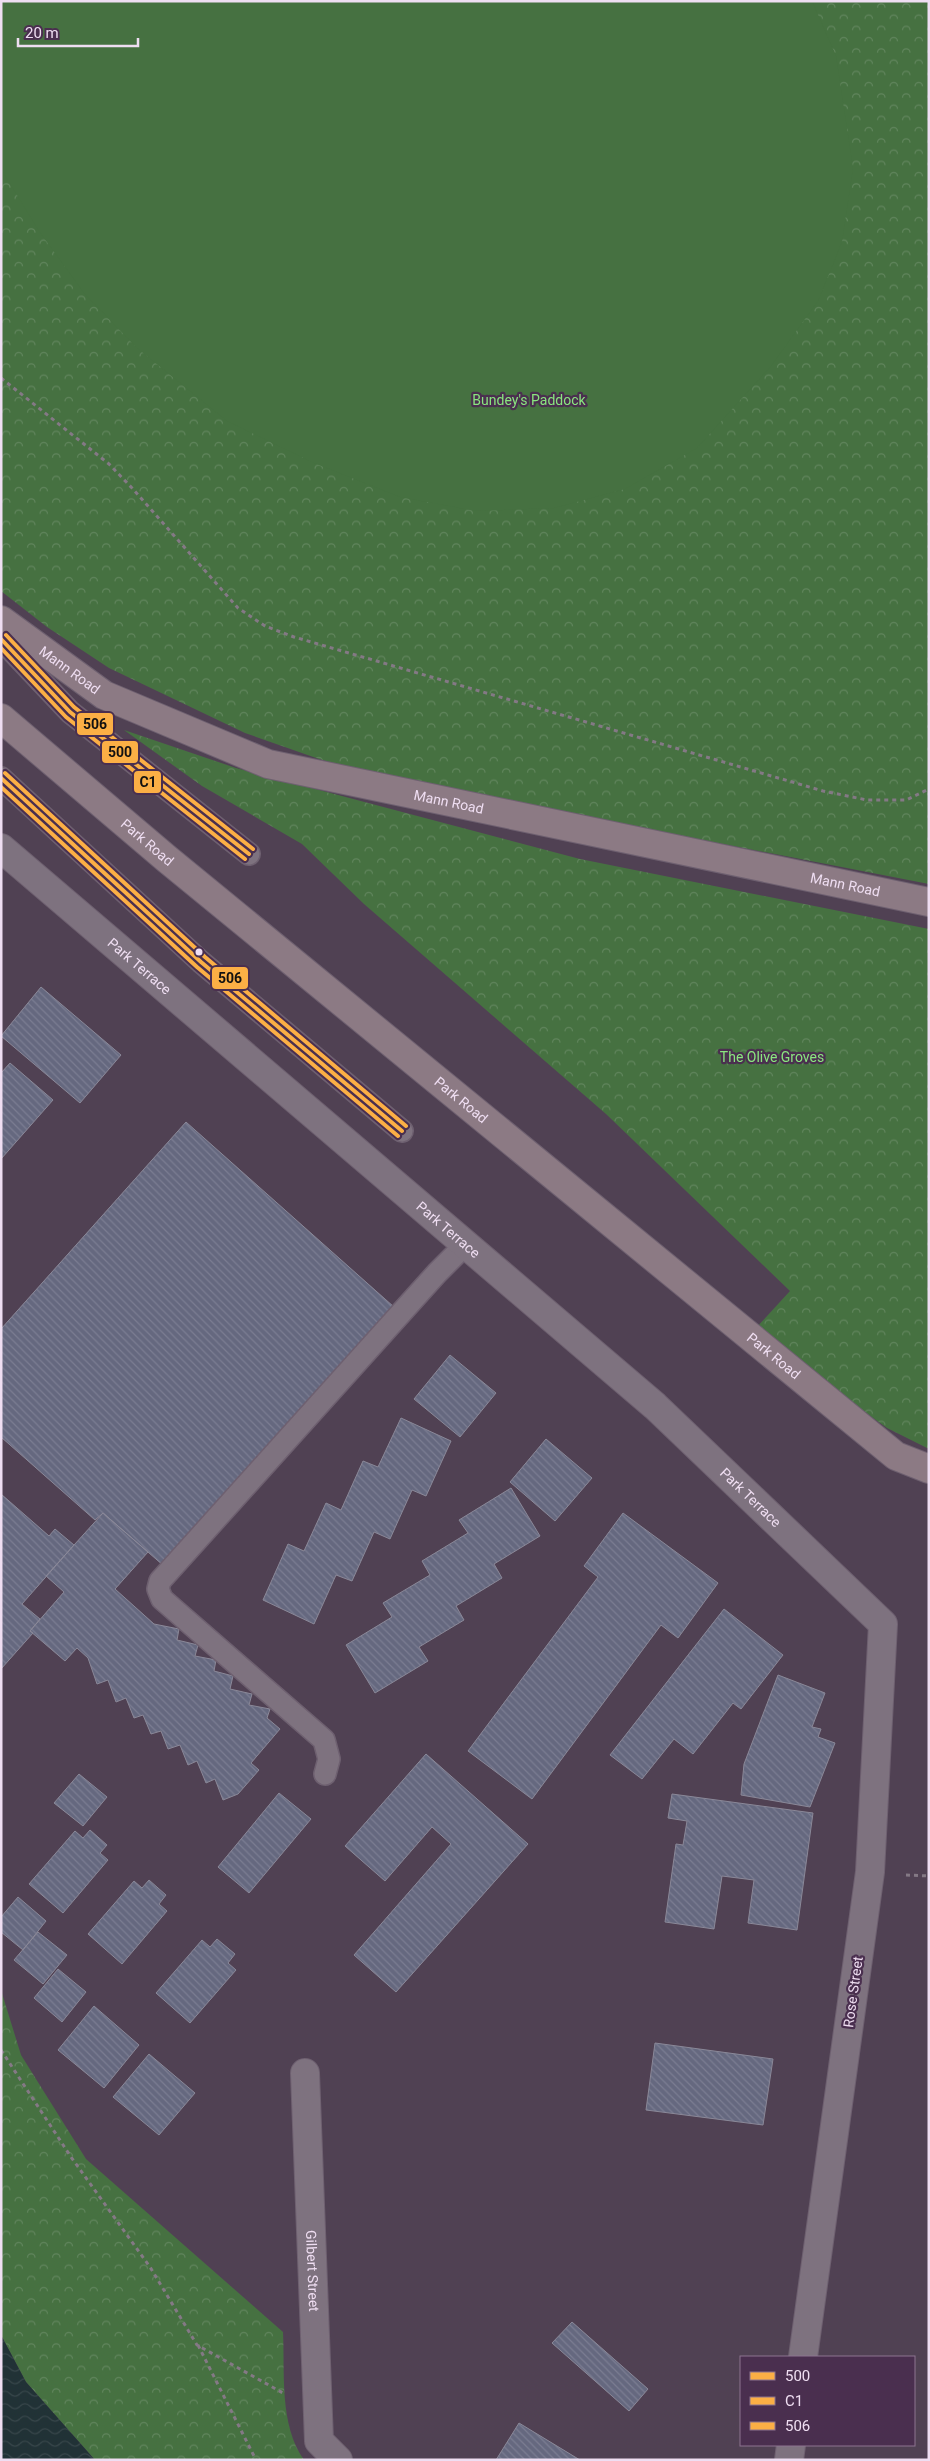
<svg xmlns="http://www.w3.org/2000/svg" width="930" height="2461" font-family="Roboto,sans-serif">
  <defs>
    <pattern id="forest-crowns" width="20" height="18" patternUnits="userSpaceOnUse" patternTransform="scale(1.25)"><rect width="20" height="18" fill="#467141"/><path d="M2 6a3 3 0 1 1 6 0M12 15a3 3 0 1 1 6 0" fill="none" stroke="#61855d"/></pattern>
    <pattern id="water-waves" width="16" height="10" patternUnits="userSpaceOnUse" patternTransform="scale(1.25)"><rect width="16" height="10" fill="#213236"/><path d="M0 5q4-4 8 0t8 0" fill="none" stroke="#37464a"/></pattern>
    <pattern id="building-back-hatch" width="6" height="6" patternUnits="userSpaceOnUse" patternTransform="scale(1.25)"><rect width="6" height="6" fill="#65687f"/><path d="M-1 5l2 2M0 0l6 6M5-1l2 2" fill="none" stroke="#7b7d92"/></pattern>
  </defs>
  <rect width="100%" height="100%" fill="#504153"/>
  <path fill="url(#forest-crowns)" d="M1,1h928v883l-530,-103 -80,-22 -74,-26 -136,-65 -62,-41 -46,-36z
    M124,730l112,38 344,91 349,70v520l-42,-21 -68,-49 -63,-51 34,-37 -184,-177 -242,-210 -62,-60 -100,-58z
    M1,1990l20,65 65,104 197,173c2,42 -4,92 21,128h-209l-69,-78 -25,-47z"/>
  <path fill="#467141" d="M1,1h811l24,55 17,112 -11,74 -24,59 -47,65 -74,82 -72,41 -71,19 -78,3 -76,-14 -86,-34 -87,-42 -90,-73 -53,-55 -45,-62 -38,-62z"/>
  <path fill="url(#water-waves)" d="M1,2335l25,47 69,78h-94z"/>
  <path fill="url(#building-back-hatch)" stroke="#8a8898" d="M41,987l80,68 -41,48 -79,-67z
    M10,1063l43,37 -52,59v-86z
    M186,1122l208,185 -230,259 -61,-53 -8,7 -94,-83v-108z
    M450,1355l46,38 -36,44 -46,-38z
    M401,1418l50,23 -25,55 -14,-6 -22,49 -16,-7 -22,49 -16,-6 -22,49 -51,-24 25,-56 16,7 22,-48 15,7 22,-49 15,6z
    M546,1439l46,39 -37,43 -45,-39z
    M511,1488l29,48 -46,28 8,14 -46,28 8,14 -45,27 9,14 -53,32 -29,-48 46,-28 -9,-14 47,-28 -8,-14 46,-28 -9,-13z
    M1,1494l48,42 6,-7 19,16 -52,59 18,15 -10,12 3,2 -32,36z
    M103,1513l45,39 -33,37 39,35 25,5 -2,11 21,5 -3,11 21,4 -2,11 19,5 -3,13 22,5 -3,11 21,4 -3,9 13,11 -29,34 8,7 -21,24 -15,6 -8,-21 -9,4 -9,-22 -9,4 -8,-20 -12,4 -7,-18 -10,3 -8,-19 -9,3 -8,-20 -10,4 -8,-22 -11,4 -9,-26 -11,-10 -12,13 -35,-30 34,-39 -18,-16z
    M623,1513l95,70 -40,55 -17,-13 -129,174 -64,-48 130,-174 -14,-11z
    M724,1609l59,46 -42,54 -8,-6 -40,51 -19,-15 -32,40 -32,-24z
    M778,1675l47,18 -13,34 9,2 -3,8 17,6 -25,64 -69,-12 3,-31z
    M426,1754l102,90 -132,148 -42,-37 97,-111 -19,-17 -47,54 -40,-35z
    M79,1774l28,23 -24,29 -29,-23z
    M279,1793l32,26 -62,74 -31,-26z
    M672,1794l141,19 -16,117 -49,-7 6,-43 -32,-4 -8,53 -49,-7 11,-78 7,1 4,-24 -19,-3z
    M90,1830l17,15 -7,8 8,7 -45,53 -34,-29 46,-53 8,7z
    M149,1880l17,15 -7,9 8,7 -45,53 -34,-30 46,-53 8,7z
    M18,1897l28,24 -23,29 -22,-18v-15z
    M38,1932l29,23 -24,29 -29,-24z
    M217,1939l18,15 -7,9 8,7 -46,53 -34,-30 46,-53 8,7z
    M58,1969l28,23 -24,30 -28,-24z
    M94,2006l45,39 -35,43 -46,-38z
    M655,2043l118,16 -10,66 -117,-15z
    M149,2054l46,39 -36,42 -46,-38z
    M572,2322l76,67 -19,22 -77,-68z
    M519,2423l61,37h-84z"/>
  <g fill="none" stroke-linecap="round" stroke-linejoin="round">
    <defs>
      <path id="service" d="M1,639l69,73 179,142
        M1,778l200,184 201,169
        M325,1774l4,-15 -5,-19 -162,-141 -4,-10 2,-8 277,-308 29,-29"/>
      <g id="minor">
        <path id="s1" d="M1,848l654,558 228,218 -13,248 -67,485"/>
        <path id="s2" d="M305,2073l14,368 19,19"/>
        <path d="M789,2460l2,-15"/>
      </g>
      <g id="trunk">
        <path id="s3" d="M1,620l103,75 164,69 661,138"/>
        <path id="s4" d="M1,718l166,141 729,597 33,13"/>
      </g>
    </defs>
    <use href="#service" stroke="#6e6070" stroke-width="24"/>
    <use href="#minor" stroke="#6e6070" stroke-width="30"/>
    <use href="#trunk" stroke="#6e6070" stroke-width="30"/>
    <path stroke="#847985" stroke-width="3" stroke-dasharray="4 4" stroke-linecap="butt" d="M1,378l108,86 23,24 106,120 27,18 29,11 529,154 44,9h39l23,-11
      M906,1875l23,1
      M1,2050l70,107 79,110 47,78 86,48
      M198,2345l58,115"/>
    <use href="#service" stroke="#7e727f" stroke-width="21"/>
    <use href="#minor" stroke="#7e727f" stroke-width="28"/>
    <use href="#trunk" stroke="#8c7a84" stroke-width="28"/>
    <defs>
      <path id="bus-1" d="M1,639l69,73 179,142
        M1,778l200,184 201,169"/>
      <path id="bus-2" d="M1,648l65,69 179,142
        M1,787l196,180 201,169"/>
      <path id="bus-3" d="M6,635l68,72 179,142
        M5,773l200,184 201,169"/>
    </defs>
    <use href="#bus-1" stroke="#4a2f4f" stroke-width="8"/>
    <use href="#bus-2" stroke="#4a2f4f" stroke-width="8"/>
    <use href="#bus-3" stroke="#4a2f4f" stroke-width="8"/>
    <use href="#bus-1" stroke="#fbaf45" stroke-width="4"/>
    <use href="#bus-2" stroke="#fbaf45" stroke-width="4"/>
    <use href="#bus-3" stroke="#fbaf45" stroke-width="4"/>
  </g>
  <circle fill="#efdef2" stroke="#4a2f4f" stroke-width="2" cx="199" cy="952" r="4.5"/>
  <g text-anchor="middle" stroke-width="4.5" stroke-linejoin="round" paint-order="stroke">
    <g font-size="14" fill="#8ae67f" stroke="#4a2f4f">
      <text x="529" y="405">Bundey's Paddock</text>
      <text x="772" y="1062">The Olive Groves</text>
    </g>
    <g font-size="14" fill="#efdef2" stroke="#4a2f4f">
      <text dy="5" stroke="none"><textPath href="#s3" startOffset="85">Mann Road</textPath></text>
      <text dy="5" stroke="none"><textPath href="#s3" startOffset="490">Mann Road</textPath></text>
      <text dy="5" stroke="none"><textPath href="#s4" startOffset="192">Park Road</textPath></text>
      <text dy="5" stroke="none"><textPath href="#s3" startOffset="895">Mann Road</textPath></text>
      <text dy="5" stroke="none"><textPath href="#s1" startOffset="182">Park Terrace</textPath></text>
      <text dy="5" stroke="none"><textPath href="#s4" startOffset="598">Park Road</textPath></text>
      <text dy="5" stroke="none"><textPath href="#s1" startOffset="588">Park Terrace</textPath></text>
      <text dy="5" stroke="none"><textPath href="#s4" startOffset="1002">Park Road</textPath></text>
      <text dy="5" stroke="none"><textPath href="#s1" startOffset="992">Park Terrace</textPath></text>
      <text transform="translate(853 1992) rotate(-82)" y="5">Rose Street</text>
      <text dy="5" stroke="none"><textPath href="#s2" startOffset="198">Gilbert Street</textPath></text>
    </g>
  </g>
  <g stroke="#4a2f4f" stroke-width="2">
    <rect x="76" y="712" width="38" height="24" rx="5" fill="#fbaf45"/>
    <rect x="101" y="740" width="38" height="24" rx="5" fill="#fbaf45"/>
    <rect x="133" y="770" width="29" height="24" rx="5" fill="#fbaf45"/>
    <rect x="211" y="966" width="38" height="24" rx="5" fill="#fbaf45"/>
  </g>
  <g font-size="14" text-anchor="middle" font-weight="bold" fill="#111">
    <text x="95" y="729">506</text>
    <text x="120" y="757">500</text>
    <text x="148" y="787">C1</text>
    <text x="230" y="983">506</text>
  </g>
  <rect width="930" height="2461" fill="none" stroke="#efdef2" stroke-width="5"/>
  <rect x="740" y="2356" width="175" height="90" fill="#4a2f4f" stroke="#8c7590"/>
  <rect x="750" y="2372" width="25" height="8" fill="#fbaf45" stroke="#8c7590"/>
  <text x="785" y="2381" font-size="15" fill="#efdef2">500</text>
  <rect x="750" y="2397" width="25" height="8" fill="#fbaf45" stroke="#8c7590"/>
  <text x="785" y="2406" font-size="15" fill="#efdef2">C1</text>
  <rect x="750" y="2422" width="25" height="8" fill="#fbaf45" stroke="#8c7590"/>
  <text x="785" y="2431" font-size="15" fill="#efdef2">506</text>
  <path d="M18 38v8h120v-8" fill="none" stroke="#efdef2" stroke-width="2.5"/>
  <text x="25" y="38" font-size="15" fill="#efdef2" stroke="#4a2f4f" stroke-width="4" paint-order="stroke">20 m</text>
</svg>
